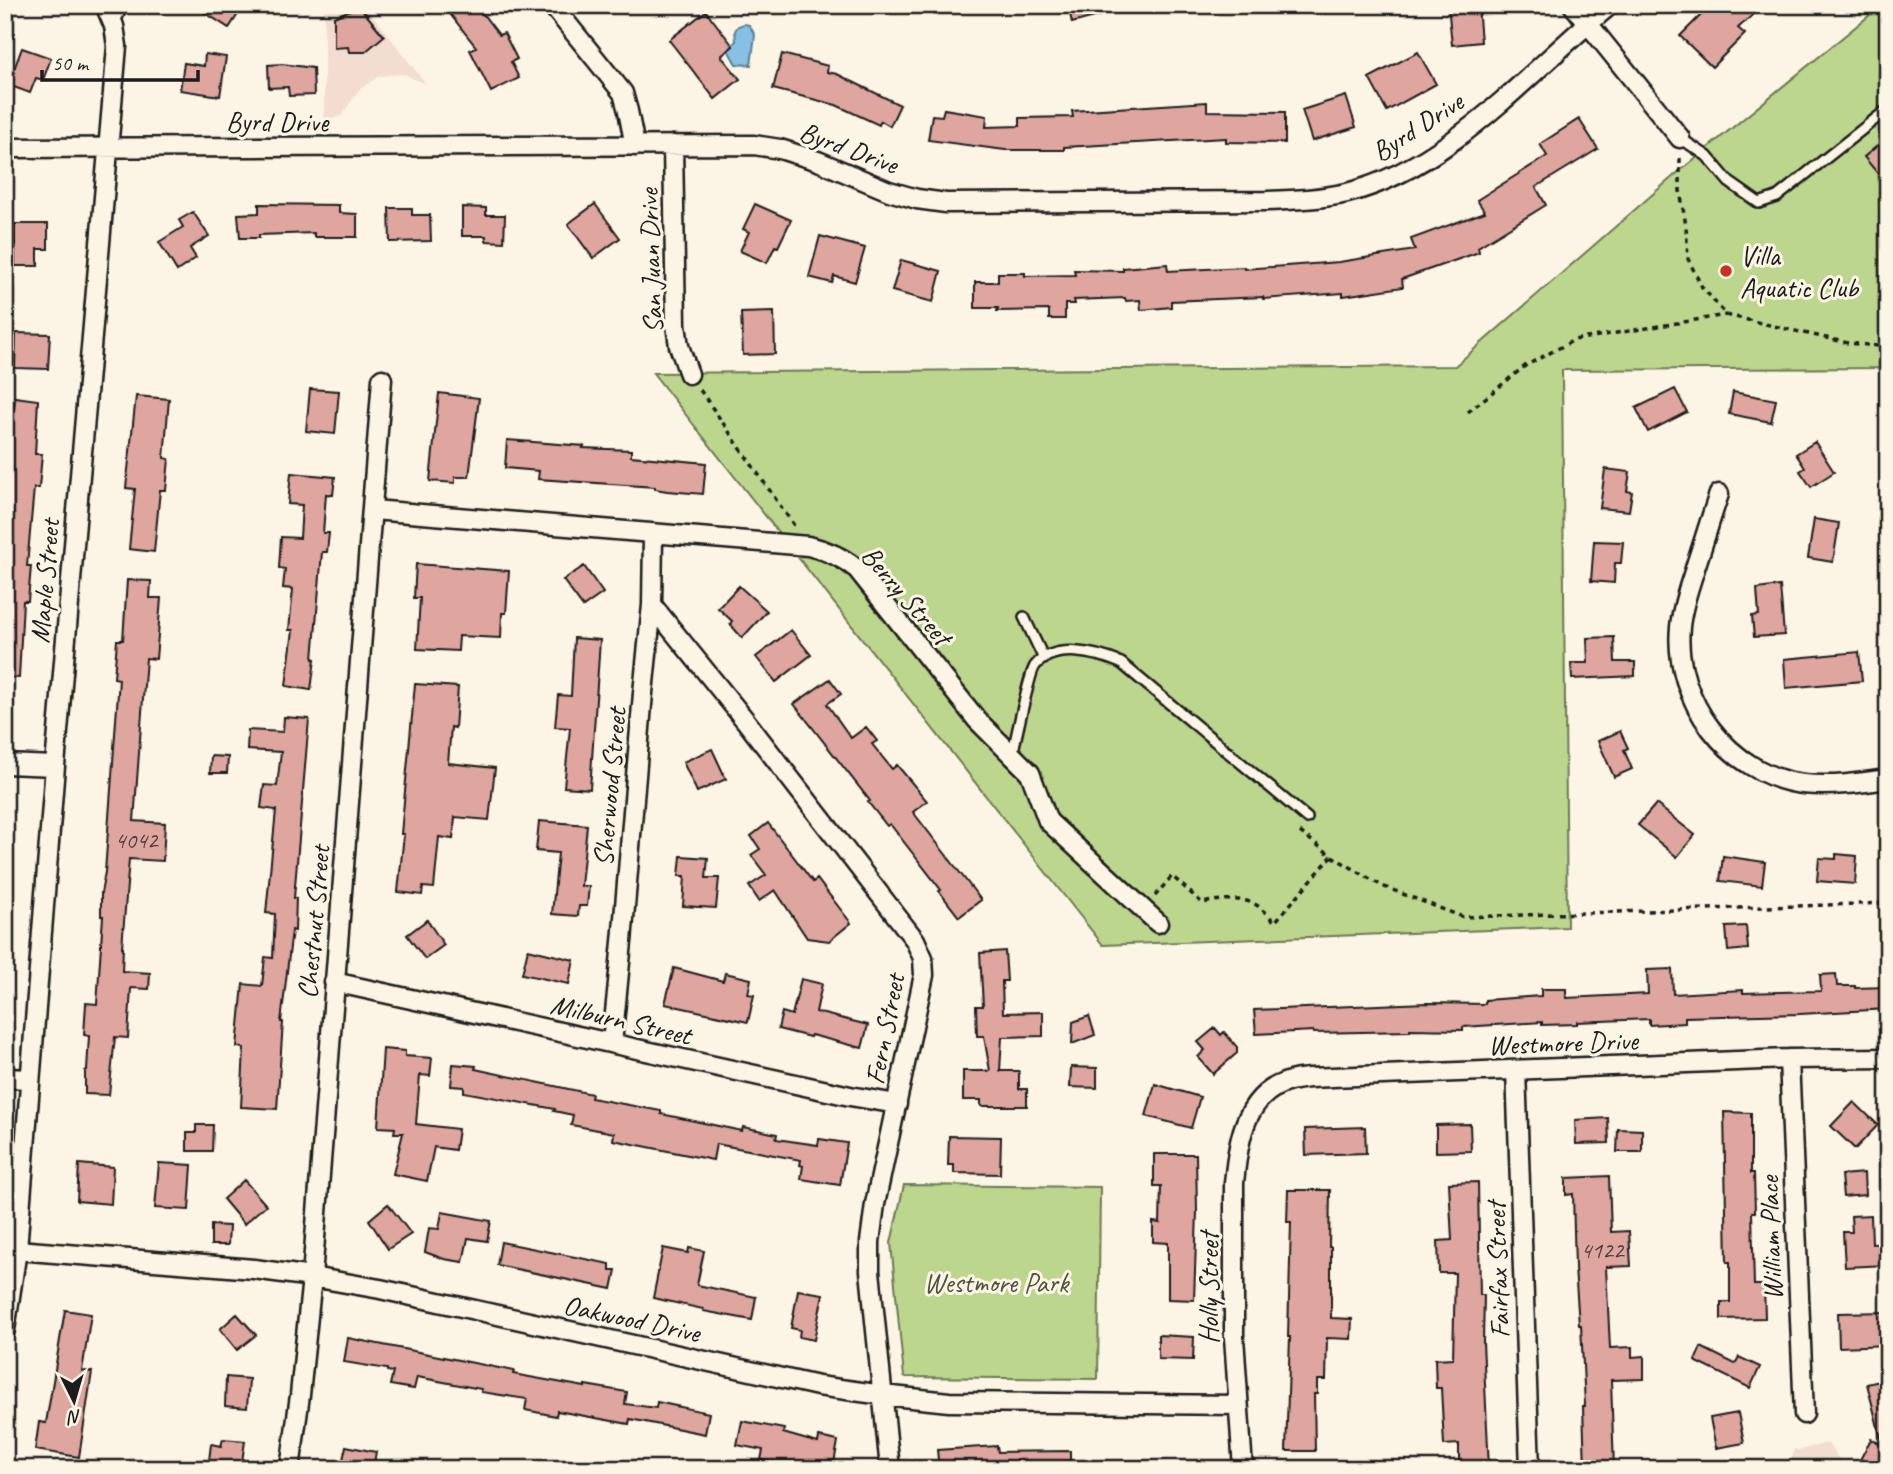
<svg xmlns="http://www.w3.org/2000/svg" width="1893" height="1474" font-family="Caveat,sans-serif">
  <rect width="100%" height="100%" fill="#fcf5e5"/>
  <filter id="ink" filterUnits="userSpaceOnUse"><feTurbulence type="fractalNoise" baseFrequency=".0143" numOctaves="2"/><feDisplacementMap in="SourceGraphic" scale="14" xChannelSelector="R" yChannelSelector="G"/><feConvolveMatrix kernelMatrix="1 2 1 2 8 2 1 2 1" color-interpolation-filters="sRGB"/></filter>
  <g filter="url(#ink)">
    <path fill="#f3ddd0" d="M324,5h41l61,79 -23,-10 -24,2 -20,14 -17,25 -18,7z
      M1827,1443l20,26h-57l4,-20 7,1z"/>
    <path fill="#bcd68d" stroke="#6c7954" stroke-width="2" d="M1882,5h6v363l-326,2 5,557 -464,18 -450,-572 802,-7 221,-192z
      M904,1185l196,2 -2,192 -194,-2 -13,-134z"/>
    <path fill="#86c0e5" stroke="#5c7e95" stroke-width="2" d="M744,24l5,1 6,10 -4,30 -15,-1 -8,-14 8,-9 -1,-10 3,-5z"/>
    <path fill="#dfa59f" stroke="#1c1c1c" stroke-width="2" d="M193,5h51l-15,23z
      M443,5h33l23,30 5,-2 13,26 -6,3 8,16 -28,14 -21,-42 6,-3z
      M1068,5h48l1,6 -45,12z
      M1448,5h30l3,37 -29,3z
      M1711,5h53l-26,23 7,6 -33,33 -32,-31z
      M359,6l25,30 -19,16h-16l-1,-5 -14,1v-31z
      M706,11l27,35 -12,10 19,23 -25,20 -46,-59z
      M22,48l29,10 -8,22 -7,-2 -6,15 -22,-8z
      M1418,52l18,32 -49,27 -18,-33z
      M205,54l21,3 -6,39 -40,-6 4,-27 20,3z
      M782,54l46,12 -1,6 10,2 63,31 -10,21 -9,-5 -2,4 -43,-20 -63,-16z
      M282,64l31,4 1,27 -25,1 -1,-9 -19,1 -1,-23z
      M1346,96l10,31 -44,14 -10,-31z
      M1207,102v9l78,1v31l-59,-1v-4l-162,9v3h-59l-77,-10 4,-25 10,1 2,-7 43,7 -1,11 34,-1v-8l53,-1 -1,-6z
      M1579,119l19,30 -62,38 10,18 -68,42 1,5 -77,27 1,8 -60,9v-3l-80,6v-2l-92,4v6l-30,3 -1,-10 -14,1 -1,-3 -51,2 1,4h-10v15h-16v-9l-52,1 1,-3h-23v-26h23v-9h27v3l50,-1 -1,-5 49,1v-3l44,-4 1,7 76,-4v2l95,-7 76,-12 -4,-11 74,-27 -8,-12 70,-44 -7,-12z
      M1888,137v49l-24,-29z
      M259,204l80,1v8l18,1v23h-43v-4l-55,2v3h-19l-2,-24 21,-1z
      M595,204l25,34 -27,20 -25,-34z
      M755,204l36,16 -13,27 -3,-1 -8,17 -27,-12 9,-19 -6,-3z
      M462,207l24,1v7h19l-1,27 -18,-1v-5h-24z
      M389,208h23v7h18l1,26 -41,1z
      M193,212l16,24 -19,12 6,10 -19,13 -18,-29 24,-15 -4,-7z
      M15,224h33v25h-10v17h-23z
      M820,236l45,12 -10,34 -21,-6 -2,7 -23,-6z
      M901,260l40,11 -8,31 -41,-11z
      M774,312l1,42 -32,1 -2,-42z
      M16,333l34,1 -2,35 -33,-1z
      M310,389l29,2 -4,43 -29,-3z
      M1675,389l12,23 -39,20 -12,-24z
      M1733,392l43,8 -5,22 -42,-8z
      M439,393l40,5 -10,79h-14v6l-25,-2z
      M136,396l33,3 -5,59 5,1 -3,31h-6l-6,62 -25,-3 6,-60 -9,-1z
      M15,397l23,3 -3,54h7l-3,34h-5l-7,78h4l-3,35h-5l-4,77 -14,-1v-185l7,-67 -7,-1v-16h9z
      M507,440l77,6 -1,2 48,2v6l75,7 -3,31 -36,-3 -12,-2v-2l-117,-8 1,-8 -34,-3z
      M1815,442l19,30 -23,15 -11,-16 5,-3 -9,-14z
      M1605,469l25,3 -3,19 5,1 -3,19 -29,-3z
      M291,473l44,4 -2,18 -7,-1 -3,39h6l-2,19h-5l-9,107h2l-4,31 -25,-4 7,-56h-4l4,-41 -10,-1 2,-19 -6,-1 2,-31 19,1 2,-33 -14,-1z
      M1814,519l25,4 -6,39 -25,-4z
      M1594,541l29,1 -2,21h-6l-1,20 -23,-2z
      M416,564l93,7 -3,42h-4l-1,25 -42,-2 -1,15 -41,-2 3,-51h-6z
      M584,566l19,27 -20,14 -20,-27z
      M127,580l24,1 -1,17h11l-5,61 -10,-1 -12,163 31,2 -2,38 -34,-2 -7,88h1l-1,24 28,2 -1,16 -18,-1 -3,50 -13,-1 -6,58 -24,-1v-23l2,-1 2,-34 -5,-1 2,-32 11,1 6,-88h-2v-23l4,-21 14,-193 -5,-1 3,-38h6z
      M739,586l28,25 -25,27 -12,-14 2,-3 -14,-13z
      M1780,586l4,49 -30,2 -2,-21 7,-1 -2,-26z
      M791,630l20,25 -35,27 -20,-25z
      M1614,637l1,25h20v14l-63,3 -1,-16h17l-1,-25z
      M574,638l26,2 -10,149 -26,-2 6,-59 -15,-1 3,-32 13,1z
      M1859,652l3,29 -76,7 -2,-29z
      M830,679l11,15 -14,10 24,34 15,-11 11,14 -5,3 20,25 5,-4 30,36 -14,11 68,88 -22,17 -20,-26 2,-1 -51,-66 -3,2 -19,-24 2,-1 -76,-97z
      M415,684l43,3 -3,41 -4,-1 -3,36 47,5 -6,52 -34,-3 -2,22 -14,-2 -5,51 -11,-1 -1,8 -24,-3 6,-58h-3z
      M284,717l25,2 -15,179h2l-1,33 -3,-1 -11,92h2l-6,87 -36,-2 3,-59 -7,-1 6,-63 19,2 3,-29 8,1 2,-44 -9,-1 10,-103 -15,-2 3,-23 13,1 4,-34 -34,-2 1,-20 35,2z
      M1620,731l8,17 -4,2 8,19 -18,8 -16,-36z
      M712,749l14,30 -29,13 -14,-30z
      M211,756l17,1 -1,16h-17z
      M1656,804l39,31 -18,22 -39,-32z
      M539,821l48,4 -6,61h8l-2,20h-8l-1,10 -26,-2 6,-61 -22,-2z
      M768,823l45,59 4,-3 34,44 -22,18 -22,-3 -32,-48 -16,11 -10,-15 17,-11 -15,-20 9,-6 -9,-13z
      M1836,854l21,2 -2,28 -38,-3 2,-23 17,1z
      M681,856l27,2 -2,20h13l-3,30 -33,-2 2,-30h-6z
      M1723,856l42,6 -3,24 -42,-5z
      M427,920l17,25 -19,14 -18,-24z
      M1746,926l2,23 -20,2 -2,-24z
      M528,949l46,11 -5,24 -47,-10z
      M1005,951l2,30h-5l1,32 40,-1v24l-41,1 -2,34h19v18h8v17h-46v-6h-18v-29h27l-6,-35h-7l-1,-30h7l-3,-53z
      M674,968l49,13 2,-8 26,6 -3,15 6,1 -6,27 -83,-18z
      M1672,969l1,25 70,-4v3l78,-2 -1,-16 16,-1 1,12h18v2l33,-1v22l-88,5 -115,3v6l-36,2v-6l-72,3v2l-35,1v-3l-79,5v3l-53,-1v2l-96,2 -1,-2 -57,3 -2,-24 173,-7 58,1v-4l56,-4v-7h25v9l82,-4 -1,-24z
      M801,979l21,5 -6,28 52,13 -6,23 -51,-13 -1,2 -32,-8 4,-17 10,3z
      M1089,1016l6,19 -23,9 1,-22z
      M1215,1028l6,7 3,-3 13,15v6l-24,21 -15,-17 7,-7 -7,-8z
      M383,1049l22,2v5l27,2 -2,18 -10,-1 -4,49 42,5 -3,21 -21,-3 -7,34 -34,-7 10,-41h-9l1,-5 -17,-1z
      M453,1064l23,2 -1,3 117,25 -1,4 70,13v3l81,17 1,-4 34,7 -1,5 42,6 1,-6 28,4 -7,42 -39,-6 2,-13 -3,-1 1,-5 -85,-16 -3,16 -100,-20 1,-7 -43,-8 2,-10 -19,-4 1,-2 -91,-17v-5l-13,-1z
      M1071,1067l26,1v20l-27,-1z
      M1155,1084l45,13 -9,31 -45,-12z
      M1854,1102l24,23 -23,24 -24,-23z
      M1724,1112l27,1v60h3l1,39h-3l2,73h10l1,33 -44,1v-17h9v-40h-3z
      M1608,1118l1,25 -33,1 -1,-24z
      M1470,1124l1,27 -35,1v-27z
      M196,1125h17l-1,26h-25v-18h9z
      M1365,1127l1,26 -60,2 -1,-26z
      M1618,1129l24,1v22h-25z
      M949,1136l52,1 -1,37 -46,-1v-8h-6z
      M1154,1154h42l1,57 -3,89 -26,-1v-56l-15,-1v-20l7,1 1,-37h-7z
      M159,1163l33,2 -3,45 -34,-2z
      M79,1164l34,3 -2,37 -34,-3z
      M1864,1173l1,22 -22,2 -2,-22z
      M1609,1176l2,56 18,-1 2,35 -25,1 4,81 22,-1v10l12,-1v23l-33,1 3,89h-29l-2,-63h2l-4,-81h-2l-4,-57 -2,-74 -7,1v-17z
      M244,1180l22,25 -22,19 -21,-25z
      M1478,1182l2,113h4l-1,47 6,127h-30v-25l-15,1 -3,-57h-5l-1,-29 18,-1 2,-85h-16l-1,-32 14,-1 -3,-57z
      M1288,1190h42l-1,57h2v71l21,1 -1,20 -24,-1 -1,42h-9v14h-3l1,57h-29l4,-114h-2l3,-115h-4z
      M388,1204l23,30 -23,15 -19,-29z
      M442,1212l49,9 -4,20 -19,-3 -5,24 -19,-3 -19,-7 4,-24 10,1z
      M1871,1215l1,29 16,-1v22l-43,2 -2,-35h9l-1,-16z
      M211,1225l18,1 -1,19h-17z
      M501,1242l109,22v6h6l-4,19 -115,-24z
      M663,1248l25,5 1,-5 15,3 -7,34 59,12 -4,23 -49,-9v-2l-50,-11z
      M798,1290l25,4 -9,46 -15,-3 1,-7 -9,-2z
      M65,1310l26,4 -9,57 10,1 -13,85 -44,-7 4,-28 7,1z
      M1888,1312v33l-49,2 -1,-34z
      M237,1314l19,21 -19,15 -17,-21z
      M1158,1335l36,2 -1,23 -35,-1z
      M348,1338l166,33 -1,3 72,13v-2l42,7 -2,12 31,4 1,-6 52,11 -4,21 -75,-15 -1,5 -72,-13 -1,5 -31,-6 2,-11 -46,-7v-3l-64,-12 -3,12 -24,-4 3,-13 -6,-1v-2l-43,-7z
      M1701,1347l34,17 4,-7 21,10 -10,21 -55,-27z
      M226,1377l23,2 -2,29 -22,-2z
      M1888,1379v63l-6,1 -15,-59z
      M1738,1413l6,30 -28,5 -6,-30z
      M742,1421l42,8 -1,4 35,10 1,-6 19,4 -5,28h-38l1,-2 -35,-7 2,-10 -26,-5z
      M223,1439l22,2 -4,28h-33l3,-25 10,2z
      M1871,1439l17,9v21h-33z
      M346,1446l30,6 -3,17h-32z
      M997,1446l1,6 72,-1v18h-131l-2,-19z"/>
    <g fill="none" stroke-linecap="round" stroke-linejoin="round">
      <defs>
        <path id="lane" d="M114,24l9,-19
          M1680,138l27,18 22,26 30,21 18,-6 111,-88
          M1024,617l20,42
          M1012,755c4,-15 17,-82 23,-89 19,-24 62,-13 86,-3l186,155"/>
        <path id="street" d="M552,5l71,88 5,18 7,35
          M1573,5l107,133
          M673,145l3,180 3,21 10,28
          M5,148l749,-3 26,4 38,12 71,30 28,8 29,4 321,-2c27,-1 54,-2 80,-8 104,-26 182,-122 263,-188
          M1719,494c-8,23 -15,47 -23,71 -6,20 -14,40 -16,62 -7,72 49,148 123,157 28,3 57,-1 85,-5
          M373,510l435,36c19,4 34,11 49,23l120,151 53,53 18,48 110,102
          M652,605l93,115 170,220 8,18 1,17 -49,229 -5,38v29l20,198
          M5,764l50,2
          M334,982l516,114 47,8
          M612,1043l10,-101 21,-249 9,-88 1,-70
          M1789,1059l15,355
          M1516,1070l14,399
          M5,1078l25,1
          M17,1250l237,19 58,8 68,12 438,97 65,9 66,7 289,3
          M5,1330l12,-80 38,-484 62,-720 -3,-20 -9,-21
          M290,1469l10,-74 12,-118 70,-898
          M1243,1469l-9,-132v-154c4,-38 9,-85 50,-100 15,-6 33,-5 48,-6l457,-18 99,-1"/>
      </defs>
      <use href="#lane" stroke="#1c1c1c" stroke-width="14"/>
      <use href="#street" stroke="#1c1c1c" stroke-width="23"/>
      <path stroke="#1c1c1c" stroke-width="3.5" stroke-dasharray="5 5" stroke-linecap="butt" d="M1680,158v33l6,35 2,33 14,28 24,28 122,28 40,4
        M700,390l95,137
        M1468,412l57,-46 49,-26 152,-25
        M1300,832l32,24 50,30 81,31 425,-14
        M1155,896l17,-20 30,27c16,-3 42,-7 56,3 6,5 12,11 17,16l57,-66"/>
      <use href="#lane" stroke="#fcf5e5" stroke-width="9"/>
      <use href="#street" stroke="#fcf5e5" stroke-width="18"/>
    </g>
  </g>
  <circle fill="#c8321e" stroke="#fcf5e5" stroke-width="2.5" cx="1726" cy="271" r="7"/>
  <g text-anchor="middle" stroke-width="6" stroke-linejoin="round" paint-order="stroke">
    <g font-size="24" fill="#4d3e3d">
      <text x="136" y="848">4042</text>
      <text x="1602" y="1258">4122</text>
    </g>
    <g font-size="28" fill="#1c1c1c" stroke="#fcf5e5">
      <text x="277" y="131">Byrd Drive</text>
      <text transform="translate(1417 126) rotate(-33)" y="10">Byrd Drive</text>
      <text transform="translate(849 147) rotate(20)" y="10">Byrd Drive</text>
      <text transform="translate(650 261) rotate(-92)" y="10">San Juan Drive</text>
      <text transform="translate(44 581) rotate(-85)" y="10">Maple Street</text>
      <text transform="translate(907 595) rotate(49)" y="10">Berry Street</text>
      <text transform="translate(609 787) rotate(-85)" y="10">Sherwood Street</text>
      <text transform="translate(313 922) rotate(-85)" y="10">Chestnut Street</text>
      <text transform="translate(621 1019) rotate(13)" y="10">Milburn Street</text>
      <text transform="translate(884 1029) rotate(-79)" y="10">Fern Street</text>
      <text transform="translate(1563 1042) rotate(-2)" y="10">Westmore Drive</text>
      <text transform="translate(1770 1238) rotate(-92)" y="10">William Place</text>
      <text transform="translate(1497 1270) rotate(-92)" y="10">Fairfax Street</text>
      <text transform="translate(1208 1288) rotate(-90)" y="10">Holly Street</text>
      <text transform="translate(632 1318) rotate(12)" y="10">Oakwood Drive</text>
    </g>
    <g font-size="28" fill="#1c1c1c" stroke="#fcf5e5" text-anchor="start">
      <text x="1740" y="265">Villa<tspan x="1740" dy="32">Aquatic Club</tspan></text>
    </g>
    <g font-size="28" fill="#4c543e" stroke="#fcf5e5">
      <text x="996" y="1292">Westmore Park</text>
    </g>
  </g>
  <rect width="1893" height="1474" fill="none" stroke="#fcf5e5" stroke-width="28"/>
  <rect x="14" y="14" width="1865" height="1446" fill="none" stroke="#1c1c1c" stroke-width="2.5" filter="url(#ink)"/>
  <g transform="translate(74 1401) rotate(175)" stroke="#fcf5e5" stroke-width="5" paint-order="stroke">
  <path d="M0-5L12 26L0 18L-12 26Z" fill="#1c1c1c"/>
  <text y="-10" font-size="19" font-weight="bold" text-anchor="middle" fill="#1c1c1c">N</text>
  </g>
  <path d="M42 70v10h156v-10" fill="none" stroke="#1c1c1c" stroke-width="3.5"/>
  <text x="52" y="70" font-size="21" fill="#1c1c1c" stroke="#fcf5e5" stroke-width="5" paint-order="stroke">50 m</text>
</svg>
